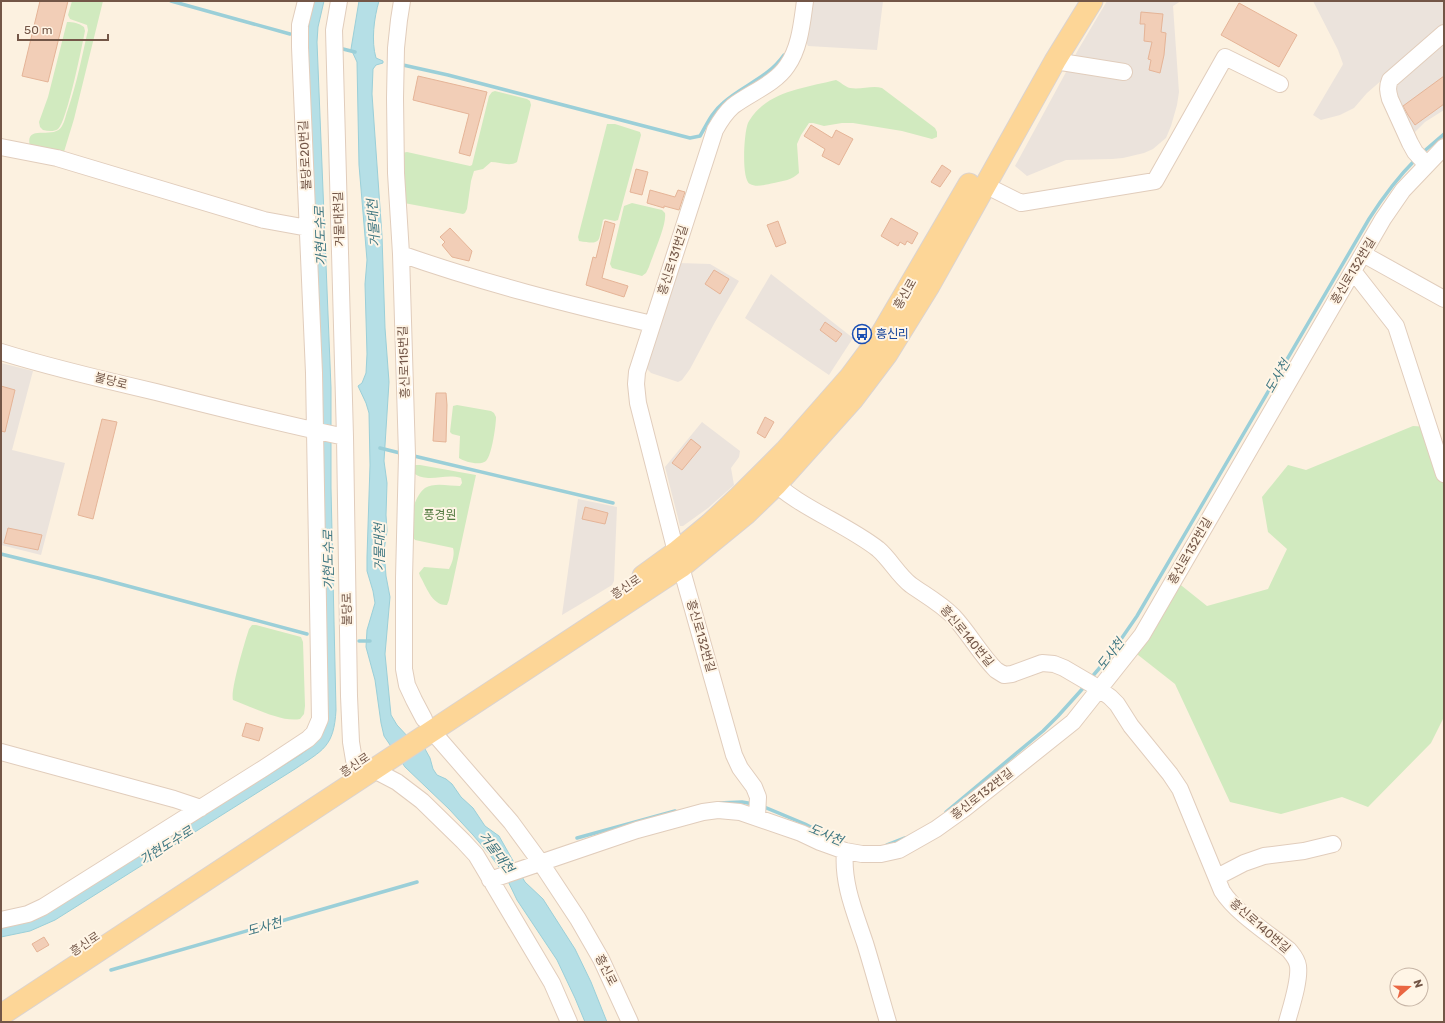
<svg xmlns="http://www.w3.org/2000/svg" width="1445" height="1023" font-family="Rubik,'Noto Sans KR',sans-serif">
  <rect width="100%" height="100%" fill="#fcf1e0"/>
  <path fill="#ebe3dc" d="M812,1h71l-6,49 -69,-4 -2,-4z
    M1107,1h74l-8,5 6,86 -2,13 -6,21 -5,12 -6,5 -7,6 -9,4 -21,5 -11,1 -46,1 -39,16 -12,-10 63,-116z
    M1313,1h130l1,25 -77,67 -13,15 -14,7 -19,5 -8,-5 29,-49 1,-2 -5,-14z
    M1444,39v71l-19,12 -14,14 -19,-51z
    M679,263l31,1 29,17 -24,41 -25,47 -8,11 -4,2 -27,-9 -4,-4v-4z
    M771,274l82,64 -24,37 -84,-57z
    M1,363l32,8 -21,79 53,13 -24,92 -40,-10z
    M702,422l38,29 -1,6 -8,11 3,17 -26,23 -25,18h-3l-15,-59z
    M578,499l39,8 -3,74 -2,4 -18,11 -32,19z"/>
  <path fill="#d1eabf" d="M72,1h31l-29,118 -11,36 -33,-8c-6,-25 24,-6 32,-21 3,-5 4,-12 6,-17 9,-26 14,-53 20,-79l-1,-5 -17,-6 -2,-4z
    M67,22c6,0 12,1 17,5l1,4c-3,15 -18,91 -27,98 -4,3 -10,2 -15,1l-3,-3 -1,-5 9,-25z
    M836,80c5,2 9,7 14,8 11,2 22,-3 32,0l53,40 2,4v5l-5,2 -30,-8 -49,-8h-11l-18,3 -11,-3h-4l-8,12 -4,9 2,29c-7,7 -16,8 -25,10 -7,1 -17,5 -24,1 -9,-4 -6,-52 -2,-61 3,-6 9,-13 14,-17 19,-16 50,-20 74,-26z
    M495,91l32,8 3,2 1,4 -14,57c-7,5 -18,0 -26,0l-8,7 -9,2 -3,10 -4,28 -2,4 -2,1 -59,-11 -2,-50 5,-1 63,14 2,-1 17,-69 3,-4z
    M607,124h8l25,8 1,3 -23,85 -3,1 -10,-2 -2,1c-5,22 0,25 -24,21l-1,-4z
    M632,203l30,7 3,3c2,12 -12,41 -16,54l-3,6 -4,3 -30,-8 -2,-4 14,-58z
    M457,405l34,6 3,2 2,4c0,8 -4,38 -10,44 -6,5 -21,1 -27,-3l1,-22 -8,-2 -2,-2 3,-26z
    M1413,426l17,1 14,50v240l-13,26 -63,64 -26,-10 -61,17 -51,-12 -55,-118 -42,-33 39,-73 35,28 61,-17 19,-40 -19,-17 -6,-35 26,-32 18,5z
    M415,465h5l56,10 -27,125 -2,5c-15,1 -21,-19 -27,-29l-1,-3 5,-6 25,2c3,-5 6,-15 4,-21l-38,-8c-10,-11 -2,-43 10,-52 9,-6 25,-2 35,-2l2,-3 -1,-5c-18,-5 -31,6 -48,-5z
    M252,625h4l45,12 2,5 2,64 -1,8 -4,5c-18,4 -50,-13 -67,-19 -3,-9 12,-59 16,-71z"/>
  <path fill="#b5dfe6" stroke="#9bcfd8" d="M314,1h10l-6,26 -1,15 14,346v100l5,222c-2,37 -13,40 -41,59l-240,151 -25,11 -29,6v-9l25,-6 33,-16 241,-151c16,-12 26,-19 27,-41l-20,-666 2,-26z
    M359,1h20c-5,17 -8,40 -3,57l7,3v2l-7,2 -3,4 -1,25 10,142 3,92 4,54 -5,79 3,22 -1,32 1,16 -3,19 2,26 4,21 -5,57 6,61 6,10 13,14 15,10 5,9 3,11 4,6 9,4 6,5 9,13 12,11 12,18 14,10 26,46 18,17 32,50 16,33 16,40h-22l-10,-24 -18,-38 -40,-60 -12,-25 -15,-20 -17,-20 -24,-26 -44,-42 -21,-31 -3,-13 -6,-43 -9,-33 1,-17 8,-27 -2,-12 -6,-20v-14l3,-92 -1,-52 -3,-10 -8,-17 4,-3 4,-10 1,-19 -2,-70 2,-24 -8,-95 -2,-103 -6,-13z"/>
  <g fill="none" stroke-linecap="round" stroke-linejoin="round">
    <path stroke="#9bcfd8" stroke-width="3.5" d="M171,1l119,33
      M343,49l12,3
      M403,65l45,10 242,63 10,-2c7,-12 12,-24 23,-33 20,-18 45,-25 61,-48
      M1422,153l22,-19
      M380,448l20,5
      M414,456l199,47
      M1,554l97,24 209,56
      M359,641h11
      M1091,678l17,-20 29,-42 232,-397c14,-22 29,-42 47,-60
      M718,803l24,-1 12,2
      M762,806l43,18 29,15
      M946,812l97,-81 15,-15 27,-30
      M577,838l98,-27
      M887,845l18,-7
      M111,970l306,-88"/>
  </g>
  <path fill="#f2ceb7" stroke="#e5b497" d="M40,1h28l-20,81 -26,-6z
    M1239,3l58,32 -18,32 -58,-32z
    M1141,12l22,2 -2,18 5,1 -2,22 -4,18 -11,-3 2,-10 -3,-1 4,-17 -8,-1 1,-17h-5z
    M418,76l69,16 -17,64 -11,-3 10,-39 -56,-14z
    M1444,76v28l-29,21 -7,-10 -5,-9z
    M811,125l21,13 4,-8 17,9 -14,26 -17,-9 3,-7 -21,-13z
    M942,165l9,6 -11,16 -9,-5z
    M636,169l12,3 -6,23 -12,-3z
    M650,190l25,7 3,-7 7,2 -6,18 -15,-4v2l-17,-5z
    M891,218l27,15 -6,11 -5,-3 -2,4 -5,-3 -2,4 -17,-10z
    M605,221l10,3 -13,54 26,8 -4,11 -38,-12 7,-28 3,1z
    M778,221l8,22 -10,4 -9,-22z
    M450,228l22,23 -3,10 -17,-4 -10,-12 3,-3 -5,-5z
    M714,270l15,9 -9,15 -15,-10z
    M825,322l17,12 -6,8 -16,-12z
    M1,386l14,4 -10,42 -4,-1z
    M436,393h10l1,12 -1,37 -13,-1z
    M765,417l9,5 -9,16 -8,-5z
    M102,419l15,3 -24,97 -15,-4z
    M691,439l10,8 -19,23 -10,-7z
    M585,507l23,6 -3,11 -23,-5z
    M8,528l34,7 -4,15 -34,-7z
    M246,723l17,5 -4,13 -17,-5z
    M44,937l5,8 -12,7 -5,-8z"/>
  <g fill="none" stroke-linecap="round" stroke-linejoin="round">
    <defs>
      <path id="minor" d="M339,1l-5,29 11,407 4,259 2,46 3,18 7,19
        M402,1l-3,19 -3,28 -1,50 1,75 5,81 6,201 -3,123v91l3,16 7,15 10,19
        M1055,61l69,11
        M1,147l56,11 207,62 44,8
        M1426,164l-11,-12 -5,-9 -20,-44c-2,-7 -3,-12 0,-19l54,-47
        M985,185l36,18 134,-22 70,-124 55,27
        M401,254c82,29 166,50 251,70
        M1363,254l81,45
        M1353,271l43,55 48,148
        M1,352c51,16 103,28 155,40 63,16 126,32 189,45
        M768,477c31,31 75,45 110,72 12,10 20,26 33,36 14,10 29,18 42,31 16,17 27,38 43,54l8,5 8,-1 30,-11 12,1 10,4 29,17 17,12 7,7 14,22 39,48 10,15 42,102c14,22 46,42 67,59 4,5 8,9 9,16 2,15 -7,41 -11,56
        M676,552l-38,-149 -2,-19 1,-12 78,-242c5,-9 10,-17 18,-24 17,-13 42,-22 54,-40 13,-18 15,-44 18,-65
        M681,567l53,188 6,13 14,19 4,10 -1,19
        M432,731l79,91 30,41 37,56 23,40 29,63
        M1,752l173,47 27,9
        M374,770l23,12 25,19 41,40 13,14 76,128 17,39
        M845,851c-3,32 10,62 20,92 8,26 15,52 23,79
        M1217,877l27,-14 20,-7 40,-5 29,-7
        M490,880l147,-50 66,-18 15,-2 22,2 61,21 19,9 25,9 17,3h19l18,-4 37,-21 28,-20 109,-87 69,-87 241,-416 20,-29 41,-43
        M1,920l27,-6 15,-7 221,-139 44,-29 6,-6 6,-14 -6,-346 -14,-326v-22l6,-24"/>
      <path id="major" d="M643,576l33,-24 34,-28 29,-27 46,-46 65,-74 29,-39 90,-154
        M1,1015l680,-448 66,-54 29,-28 77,-86 34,-45 42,-68 126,-225 37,-60"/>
    </defs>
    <use href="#minor" stroke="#e1cdbc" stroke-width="18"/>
    <use href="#major" stroke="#dbd3cf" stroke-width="23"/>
    <use href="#minor" stroke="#fff" stroke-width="16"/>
    <use href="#major" stroke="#fdd697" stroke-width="21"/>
  </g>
  <defs>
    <symbol id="bus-ring" viewBox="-11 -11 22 22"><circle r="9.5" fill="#fff5e6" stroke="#1a4fb4" stroke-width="1.5"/><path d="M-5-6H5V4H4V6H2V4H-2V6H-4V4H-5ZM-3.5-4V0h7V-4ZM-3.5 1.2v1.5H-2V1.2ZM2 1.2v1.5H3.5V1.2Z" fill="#1a4fb4"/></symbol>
  </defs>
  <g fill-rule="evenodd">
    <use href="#bus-ring" x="851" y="323" width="22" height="22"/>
  </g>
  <g text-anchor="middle" stroke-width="4" stroke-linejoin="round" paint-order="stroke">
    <g font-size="12" fill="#735647" stroke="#fff5e6">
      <text transform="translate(305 155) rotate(-93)" y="4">불당로20번길</text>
      <text transform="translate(339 219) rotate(-92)" y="4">거물대천길</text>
      <text transform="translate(673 260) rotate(-72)" y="4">흥신로131번길</text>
      <text transform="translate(1353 271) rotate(-59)" y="4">흥신로132번길</text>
      <text transform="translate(905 294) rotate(-60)" y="4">흥신로</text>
      <text transform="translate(404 362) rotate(-92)" y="4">흥신로115번길</text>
      <text transform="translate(111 381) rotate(14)" y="4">불당로</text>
      <text transform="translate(1190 551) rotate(-60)" y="4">흥신로132번길</text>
      <text transform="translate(626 587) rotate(-34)" y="4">흥신로</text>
      <text transform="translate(347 609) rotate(-91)" y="4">불당로</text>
      <text transform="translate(701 636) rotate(74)" y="4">흥신로132번길</text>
      <text transform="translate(967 636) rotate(50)" y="4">흥신로140번길</text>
      <text transform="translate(355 765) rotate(-34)" y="4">흥신로</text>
      <text transform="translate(982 794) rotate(-38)" y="4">흥신로132번길</text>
      <text transform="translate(1260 926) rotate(41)" y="4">흥신로140번길</text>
      <text transform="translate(85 944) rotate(-34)" y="4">흥신로</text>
      <text transform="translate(606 970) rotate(63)" y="4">흥신로</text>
    </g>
    <g font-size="12" fill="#164399" stroke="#fff5e6" text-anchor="start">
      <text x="876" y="338">흥신리</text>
    </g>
    <g font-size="12" fill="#51793f" stroke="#fff5e6">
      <text x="440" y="519">풍경원</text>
    </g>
    <g font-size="13" font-style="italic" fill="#3e7681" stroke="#fff5e6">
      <text transform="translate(373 223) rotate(-94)" y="5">거물대천</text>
      <text transform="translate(320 236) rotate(-92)" y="5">가현도수로</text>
      <text transform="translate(1277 376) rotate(-60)" y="5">도사천</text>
      <text transform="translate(379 547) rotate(-90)" y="5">거물대천</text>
      <text transform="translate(328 560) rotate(-91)" y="5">가현도수로</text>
      <text transform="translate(1110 654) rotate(-53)" y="5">도사천</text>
      <text transform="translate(826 834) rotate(23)" y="5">도사천</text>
      <text transform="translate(166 845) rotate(-32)" y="5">가현도수로</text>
      <text transform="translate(497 852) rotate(53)" y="5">거물대천</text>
      <text transform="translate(264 926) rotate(-16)" y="5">도사천</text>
    </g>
  </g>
  <rect width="1445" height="1023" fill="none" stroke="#735647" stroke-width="4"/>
  <g transform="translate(1409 987) rotate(70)"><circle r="19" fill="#fff5e6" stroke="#c7b5a6"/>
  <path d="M0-3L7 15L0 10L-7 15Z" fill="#ea6642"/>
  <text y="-6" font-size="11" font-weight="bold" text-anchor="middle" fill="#735647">N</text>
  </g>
  <path d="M18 34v6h90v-6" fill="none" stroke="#735647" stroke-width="2"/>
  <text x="24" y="34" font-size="12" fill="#735647" stroke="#fff5e6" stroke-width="3" paint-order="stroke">50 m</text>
</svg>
